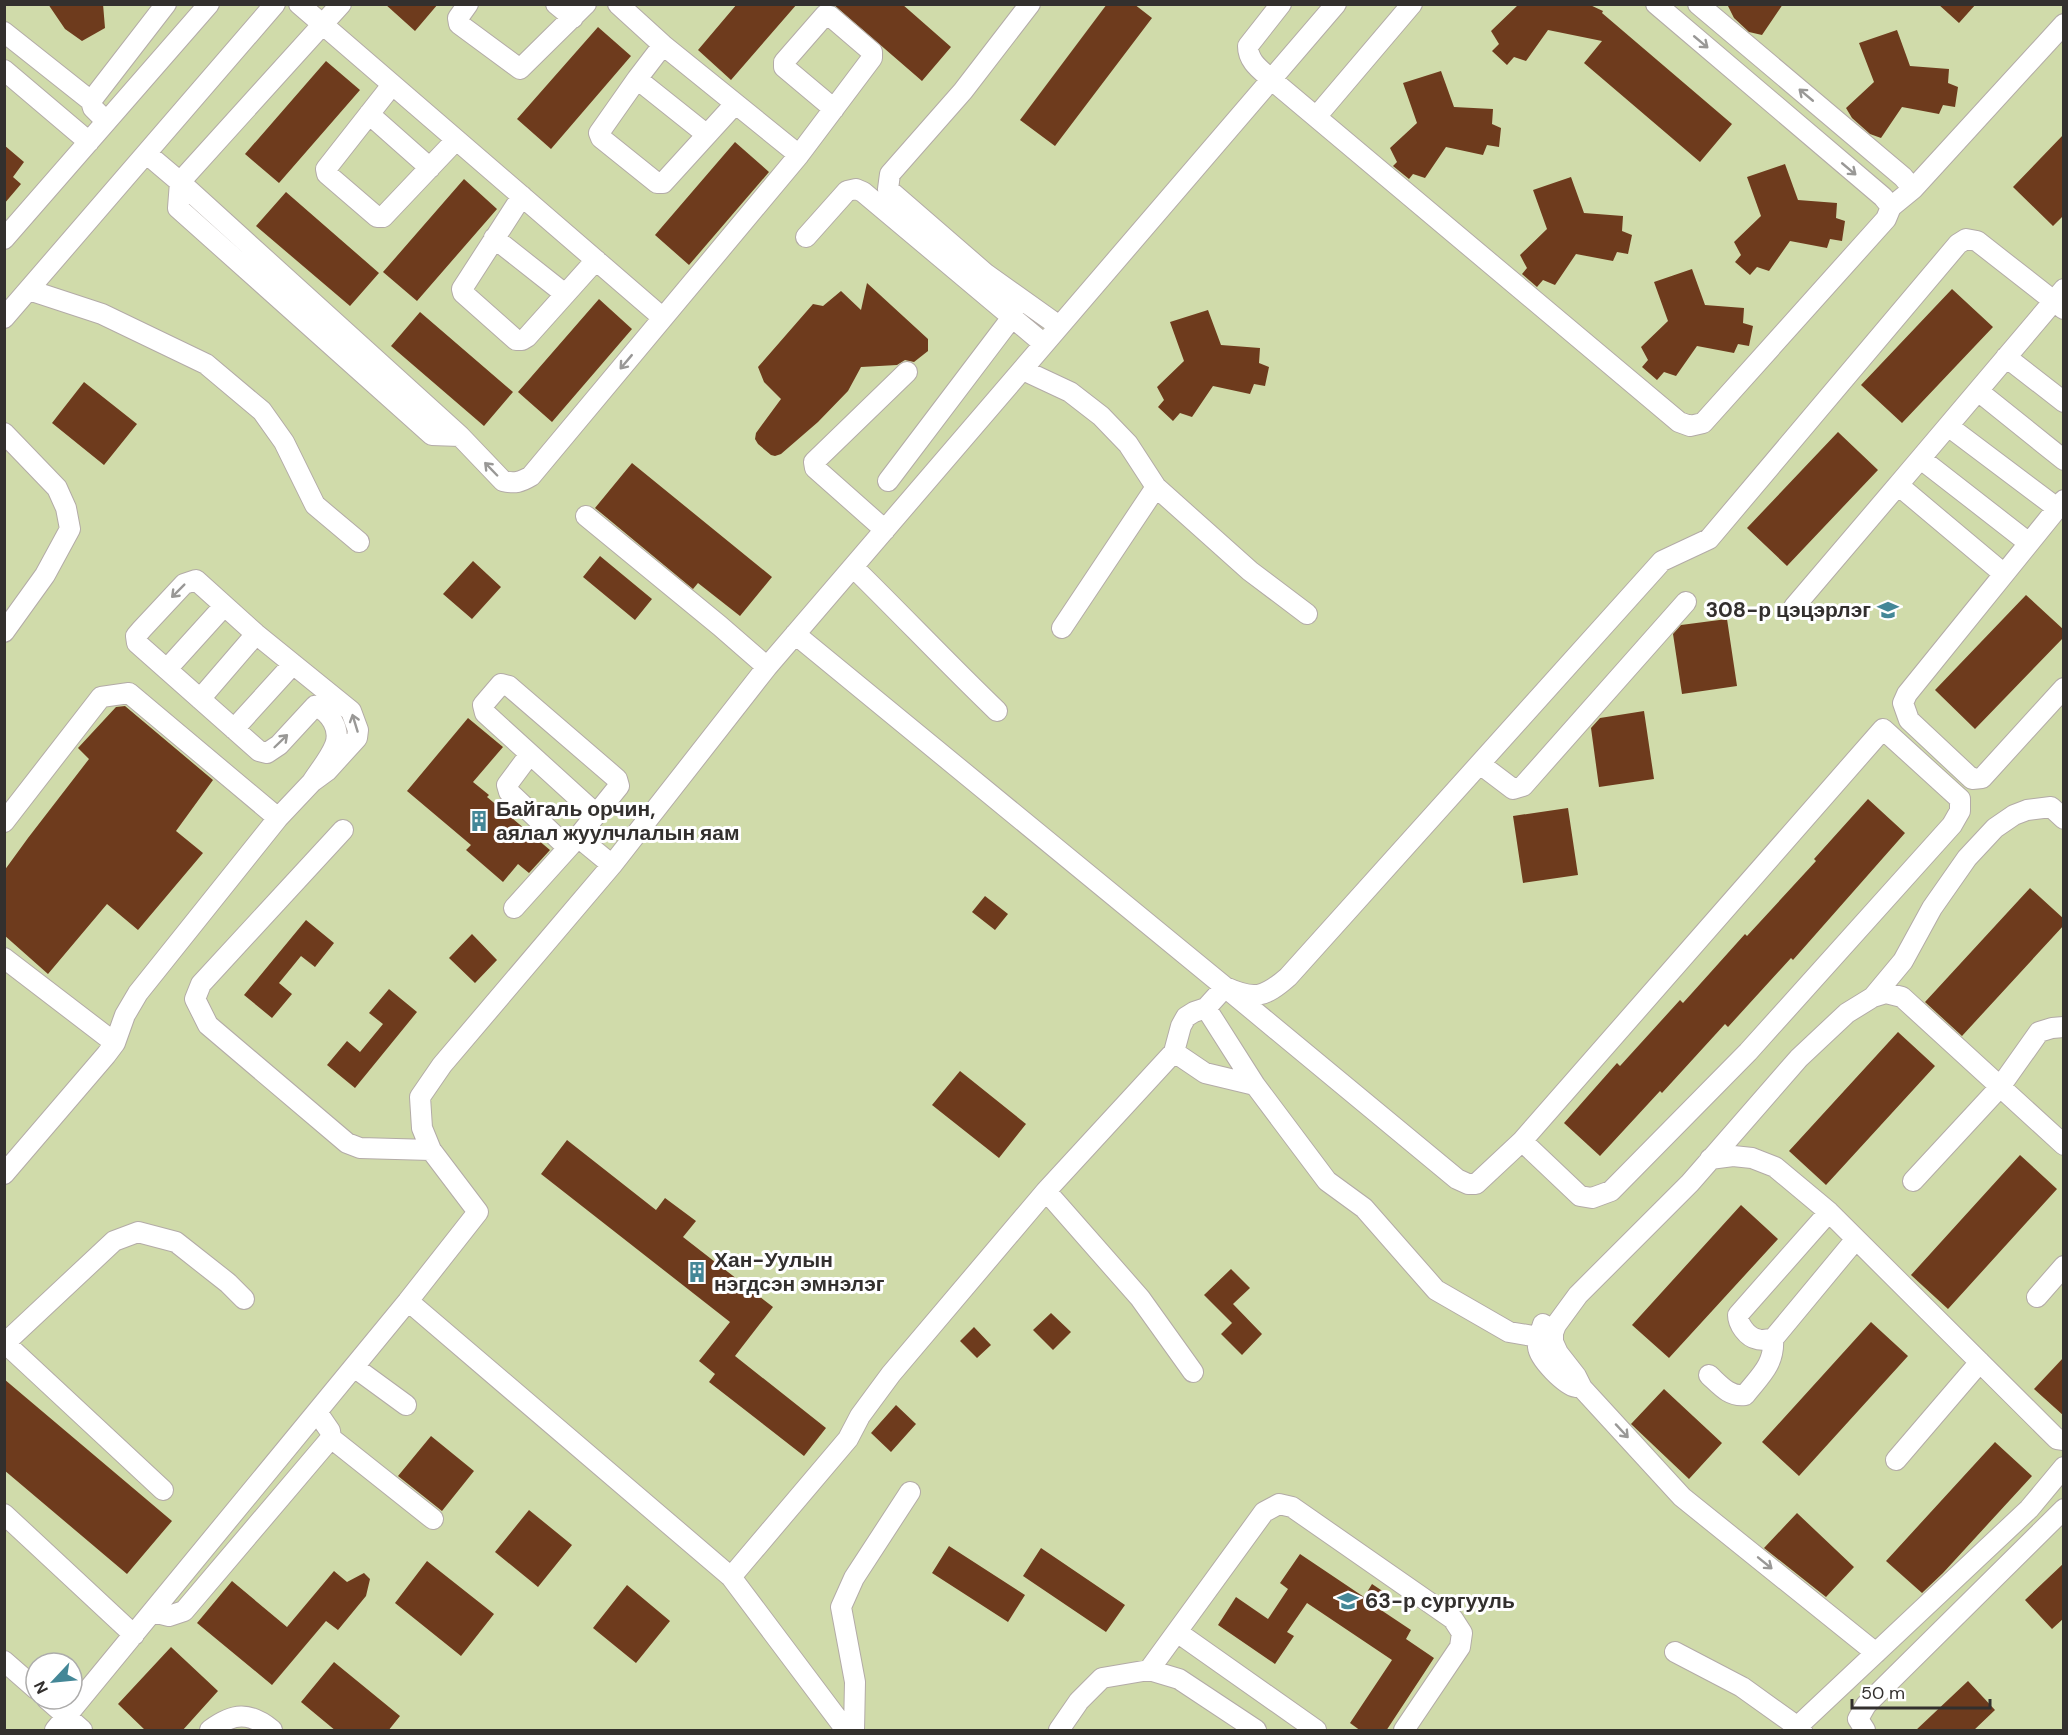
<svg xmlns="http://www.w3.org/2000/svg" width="2068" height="1735" font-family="'DM Sans',sans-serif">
  <rect width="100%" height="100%" fill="#f8f0eb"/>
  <path fill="#d0dbaa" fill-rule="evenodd" d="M5,5h2058v1725h-2058zM36,1663h36v36h-36z"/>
  <path fill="#6e3b1d" d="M48,4h55l2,24 -23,13 -17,-12z
    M385,4h53l-23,27z
    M737,4h60l-66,76 -33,-30z
    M833,4h69l49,43 -29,34z
    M1107,4h27l18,14 -97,128 -35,-26z
    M1519,4h69l15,7 -1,2 130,111 -32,38 -116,-99 18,-22 -54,-11 -22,31 -12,-4 -7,8 -15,-14 7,-7 -8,-13z
    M1727,4h56l-21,31 -13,-3 -15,-14z
    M1938,4h38l-17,19z
    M598,27l33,29 -80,93 -34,-30z
    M1897,30l13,36 39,3 -1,14 10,4 -3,20 -12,-2 -4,9 -37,-7 -21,31 -11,-4 -18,-16 -6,-10 28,-26 -15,-39z
    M326,61l34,29 -81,93 -34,-29z
    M1441,71l13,36 39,2 -1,15 9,4 -2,19 -12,-2 -4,10 -37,-8 -21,31 -12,-4 -4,5 -16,-13 4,-4 -7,-14 27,-25 -14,-40z
    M2064,134v81l-11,11 -40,-39z
    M735,142l34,30 -80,93 -34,-30z
    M4,145l20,17 -11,15 8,7 -17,20z
    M1785,164l13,36 39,3 -1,15 9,3 -3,20 -12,-2 -3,9 -37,-7 -21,30 -12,-4 -7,8 -15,-13 6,-7 -7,-13 27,-26 -14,-39z
    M1571,177l13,36 39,3 -1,15 10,4 -4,19 -11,-2 -4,9 -37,-7 -21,31 -12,-5 -6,7 -15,-13 5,-6 -7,-13 27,-26 -14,-39z
    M464,179l33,30 -80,92 -34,-29z
    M286,192l93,81 -29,33 -94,-80z
    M1692,269l13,36 39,3 -1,15 10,3 -4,20 -11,-2 -4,9 -37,-7 -21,30 -12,-4 -7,8 -15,-13 6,-7 -7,-13 27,-26 -14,-39z
    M867,283l61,56v12l-14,11 -9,-2 -8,5 -36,2 -13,24 -30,31 -37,32 -6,2 -4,-1 -13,-11 -3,-5 1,-6 25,-34 -17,-17 -6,-15 55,-63 10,2 18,-15 20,19z
    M1952,289l41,38 -91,96 -41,-38z
    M599,299l33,30 -80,93 -34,-30z
    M1208,310l13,35 39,3 -1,15 10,4 -4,19 -11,-2 -4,10 -37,-8 -21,31 -12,-4 -7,8 -15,-14 6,-7 -7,-13 27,-26 -14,-39z
    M420,312l93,80 -29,34 -93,-80z
    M84,382l53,42 -33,41 -52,-42z
    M1838,432l40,38 -91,96 -40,-38z
    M632,463l140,114 -32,39 -42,-33 -5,6 -98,-81z
    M600,556l52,43 -17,21 -52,-43z
    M473,561l28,26 -29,32 -29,-25z
    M2026,595l38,35v7l-89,92 -40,-39z
    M1727,619l10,67 -55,8 -9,-60 8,-9z
    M125,706l88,74 -37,51 27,22 -65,77 -31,-26 -59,70 -44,-39v-64l24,-33 61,-79 -11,-11 38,-41z
    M1644,711l10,68 -55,8 -8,-59 9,-10z
    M468,718l35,29 -30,35 16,13 -2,2 63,53 -21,23 -11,-9 -15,18 -37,-32 5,-5 -64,-54z
    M1868,799l37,34 -112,127 -2,-2 -63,69 -3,-3 -63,69 -2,-2 -60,65 -36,-33 53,-60 3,3 60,-66 3,3 62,-69 2,2 69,-75 -2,-2z
    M1568,808l10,67 -55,8 -10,-67z
    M2030,888l34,31v6l-102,111 -37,-34z
    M985,896l23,18 -13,16 -23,-18z
    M306,920l28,23 -19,24 -14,-11 -22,27 13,11 -20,24 -28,-23z
    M472,934l25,26 -22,23 -26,-25z
    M389,989l28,23 -62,76 -28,-23 20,-24 13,11 23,-28 -14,-11z
    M1898,1032l37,34 -109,119 -37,-34z
    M960,1071l66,53 -27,34 -67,-53z
    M567,1140l89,70 9,-12 31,23 -13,16 90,70 -38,49 91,72 -22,28 -95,-74 6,-8 -16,-13 31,-39 -189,-148z
    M2020,1155l37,34 -109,120 -37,-34z
    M1741,1205l37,34 -109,119 -37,-33z
    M1231,1269l19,19 -17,16 29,30 -20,21 -21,-21 11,-11 -28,-28z
    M1051,1313l20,19 -18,18 -20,-20z
    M1871,1322l37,34 -109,120 -37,-34z
    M974,1327l17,18 -14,13 -17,-17z
    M2064,1357v59l-30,-27z
    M4,1379l168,142 -45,53 -123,-104z
    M1664,1389l58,54 -33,36 -58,-55z
    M896,1405l20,19 -25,28 -20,-19z
    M431,1436l43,35 -32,40 -44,-35z
    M1995,1442l37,34 -89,97 -21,20 -36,-32z
    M529,1510l43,35 -34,42 -43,-35z
    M1797,1513l57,54 -28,30 -62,-49z
    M949,1546l76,49 -17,27 -76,-49z
    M1041,1548l84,57 -19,27 -83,-56z
    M1300,1554l64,43 8,-13 18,12 -9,14 30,20 -5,9 28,19 -48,73h-25l-11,-8 42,-63 -85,-57 -20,29 7,4 -19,28 -57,-39 18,-28 32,22 20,-30 -8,-6z
    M427,1561l67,53 -33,42 -66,-53z
    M2064,1563v55l-12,11 -27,-29z
    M334,1571l13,11 17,-9 6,6 -4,17 -28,34 -12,-9 -54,64 -75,-62 35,-42 55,46z
    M627,1585l43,36 -34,42 -43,-35z
    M171,1647l47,44 -36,40h-36l-28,-27z
    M334,1662l66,54 -12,15h-52l-35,-29z
    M1968,1681l27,29 -22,21h-58z"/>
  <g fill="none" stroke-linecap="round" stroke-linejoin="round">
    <defs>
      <path id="minor" d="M299,4l364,314
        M341,4l-161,178 -2,26 254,227 28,1
        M468,4l-10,14 1,6 61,45 66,-65
        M556,4l17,14
        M618,4l45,41 136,110
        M1030,4l-67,87 -73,83 -2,15 98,85 73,52
        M1281,4l-33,42c0,16 13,24 24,34l407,342 11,4 13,-3 183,-204 5,-12 22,-18 151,-165
        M1656,4l227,193 8,10
        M1698,4l205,173 10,12
        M4,32l87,69
        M663,45l-26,34 -38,54 2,5 56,45h6l72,-79
        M4,70l85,72
        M637,79l69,55
        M392,85l-66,84 1,5 50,43h6l73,-77
        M369,114l61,54
        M1316,117l96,-113
        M106,121l-13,-13 -2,-7 75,-97
        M147,154l33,28 280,254 43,45c12,3 18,1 28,-5l268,-321 73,-97v-6l-42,-36 -5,-1 -41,47v5l50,42
        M522,196l-60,93 1,4 53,47h6l5,-3 69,-77
        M806,237l41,-46 9,-2 7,3 181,152
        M494,238l71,56
        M4,239l205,-235
        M29,290l73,24 104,50 56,47 22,31 31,63 44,37
        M4,318l271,-314
        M2006,357l58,45
        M1023,370l47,22 31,24 27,28 28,43 94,84 57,43
        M1978,391l86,69
        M1948,426l109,82
        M4,433l53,55 9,20 4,21 -25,46 -41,57
        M1921,459l108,84
        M888,481l125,-165
        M2064,500l-157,194 -4,9 6,17 63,59 10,-1 82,-90
        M586,516l134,110 47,41
        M885,530l-70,-62 -1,-6 93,-90
        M853,567c48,47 95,97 144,144
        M2004,574l-106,-89 166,-196
        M1794,607l104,-122
        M1062,628l94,-141
        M795,634l430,353c29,13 39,11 63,-10l374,-416 47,-22 249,-295 8,-5 11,2 87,68
        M167,669l57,-63
        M200,699l56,-65
        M234,729l59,-65
        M530,754l-23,31 2,7 59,56
        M1480,764l33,25 10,-3 163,-184
        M4,822l97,-125 28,-4 149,125
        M343,830l-142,154 -6,15 13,26 139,118 13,5 71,2
        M578,837l34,28
        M514,908l64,-71 41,-51 -2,-7 -108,-93 -8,-2 -18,21 2,8 111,101
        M4,958l111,85
        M1873,997l30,-36 29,-53 35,-50 28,-30 19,-13 13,-5 24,-3 13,12
        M1206,1008l49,77
        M1174,1052l31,21 50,12 72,96 37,27 72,82 73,42 30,5
        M1710,1159l23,-3 19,2 23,9 54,45 228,227 7,1
        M4,1174l102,-119 9,-12 10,-28 13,-22 140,-175 34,-36 15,-11 30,-33 1,-8 -7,-19 -95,-77 -60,-54 -12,4 -42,45 -6,7 1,7 122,108 8,2 12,-8 36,-39c15,6 26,23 20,39 -5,13 -16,26 -23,37
        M1913,1181l87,-94 39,-55 13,-4 12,-1
        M1046,1191l94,107 53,74
        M2037,1297l27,-31
        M408,1301l70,-89 -47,-62 -9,-22 -2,-31 22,-32 170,-200 155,-198 569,-663
        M1543,1324c-2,7 -6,16 -5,23 1,12 27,38 38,40
        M1773,1339c-5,0 -12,2 -16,0 -10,-2 -19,-15 -19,-24l91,-103
        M5,1343l158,147
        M4,1344l110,-103 24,-9 38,10 52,41 16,16
        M354,1367l52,38
        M1709,1375c11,10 20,22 36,20 15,-19 30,-31 28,-56l83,-100
        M331,1438l102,81
        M1896,1460l84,-98
        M4,1514l130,121
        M731,1577l117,-138 12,-23 31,-42 155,-183 128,-139 7,-26 5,-9 8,-5 12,-4 19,-21 232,192 11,5h8l46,-43 361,-412 77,70v12l-8,14 -204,227 -137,139 -19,7 -12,-2 -58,-55
        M153,1612l16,4 15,-5 147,-173 -1,-7 -13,-19
        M1177,1632l139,98
        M1675,1652l67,35 60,43
        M1876,1653l-194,-156 -100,-109 -6,-12 -18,-23 -5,-11v-9l3,-8 22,-30 112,-112 109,-125 48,-45 26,-16 13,-4 16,4 162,148
        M4,1661l32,28
        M1149,1670l115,-158 15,-8 13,3 161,112 9,14 -2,14 -56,83
        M47,1699l35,31
        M1797,1727l232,-218 35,-42
        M55,1730l353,-429 323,276 115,153
        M210,1730c23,-17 39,-19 62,0
        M854,1730l1,-48 -14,-75 13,-29 56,-86
        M1059,1730l20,-29 23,-23 47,-8 30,9 77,51
        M1865,1730l-7,-11 8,-14 198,-196"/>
    </defs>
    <use href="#minor" stroke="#b3aba7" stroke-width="22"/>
    <use href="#minor" stroke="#fff" stroke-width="20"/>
  </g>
  <defs><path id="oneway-shaft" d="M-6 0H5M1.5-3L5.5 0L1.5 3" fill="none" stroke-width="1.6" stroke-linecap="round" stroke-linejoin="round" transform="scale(1.5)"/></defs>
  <g stroke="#999896">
    <use href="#oneway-shaft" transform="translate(1701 42) rotate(40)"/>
    <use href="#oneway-shaft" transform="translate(1806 95) rotate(-140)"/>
    <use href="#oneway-shaft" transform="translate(1849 169) rotate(40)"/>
    <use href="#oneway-shaft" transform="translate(626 362) rotate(130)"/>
    <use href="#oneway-shaft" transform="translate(491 469) rotate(-134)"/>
    <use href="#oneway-shaft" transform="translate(178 591) rotate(135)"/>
    <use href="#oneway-shaft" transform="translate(355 723) rotate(-107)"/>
    <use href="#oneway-shaft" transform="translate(281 741) rotate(-44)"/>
    <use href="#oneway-shaft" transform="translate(1622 1431) rotate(47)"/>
    <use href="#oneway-shaft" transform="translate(1765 1563) rotate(39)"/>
  </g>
  <defs>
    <symbol id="school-bare" viewBox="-9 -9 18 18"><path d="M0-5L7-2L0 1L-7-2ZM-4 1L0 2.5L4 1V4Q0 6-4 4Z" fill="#448797" stroke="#fff" stroke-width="2.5" paint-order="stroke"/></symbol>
    <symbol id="building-bare" viewBox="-9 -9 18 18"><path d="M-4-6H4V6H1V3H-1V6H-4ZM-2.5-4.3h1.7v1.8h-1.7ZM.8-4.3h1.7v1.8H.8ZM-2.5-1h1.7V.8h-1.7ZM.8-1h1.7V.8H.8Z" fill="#448797" stroke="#fff" stroke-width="2.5" paint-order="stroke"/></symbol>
  </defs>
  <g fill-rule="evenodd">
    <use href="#school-bare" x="1873" y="595" width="30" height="30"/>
    <use href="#building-bare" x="464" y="806" width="30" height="30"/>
    <use href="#building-bare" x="682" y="1257" width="30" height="30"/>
    <use href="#school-bare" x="1333" y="1586" width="30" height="30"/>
  </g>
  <g text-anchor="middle" stroke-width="6" stroke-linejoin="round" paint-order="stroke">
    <g font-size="21" font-weight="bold" fill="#33302e" stroke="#fff" text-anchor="start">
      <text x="1871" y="617" text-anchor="end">308-р цэцэрлэг</text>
      <text x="496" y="816">Байгаль орчин,<tspan x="496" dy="24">аялал жуулчлалын яам</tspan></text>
      <text x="714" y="1267">Хан-Уулын<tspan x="714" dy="24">нэгдсэн эмнэлэг</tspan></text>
      <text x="1365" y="1608">63-р сургууль</text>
    </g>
  </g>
  <rect width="2068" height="1735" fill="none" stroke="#33302e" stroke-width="12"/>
  <g transform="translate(54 1681) rotate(244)"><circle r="28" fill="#ffffff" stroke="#adacab" stroke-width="1.5"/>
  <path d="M0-4.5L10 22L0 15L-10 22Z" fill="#448797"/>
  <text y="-9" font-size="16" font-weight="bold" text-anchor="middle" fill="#33302e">N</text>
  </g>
  <path d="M1852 1699v9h138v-9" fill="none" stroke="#33302e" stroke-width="3"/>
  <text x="1861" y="1699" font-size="18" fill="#33302e" stroke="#ffffff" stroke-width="4.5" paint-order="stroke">50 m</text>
</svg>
